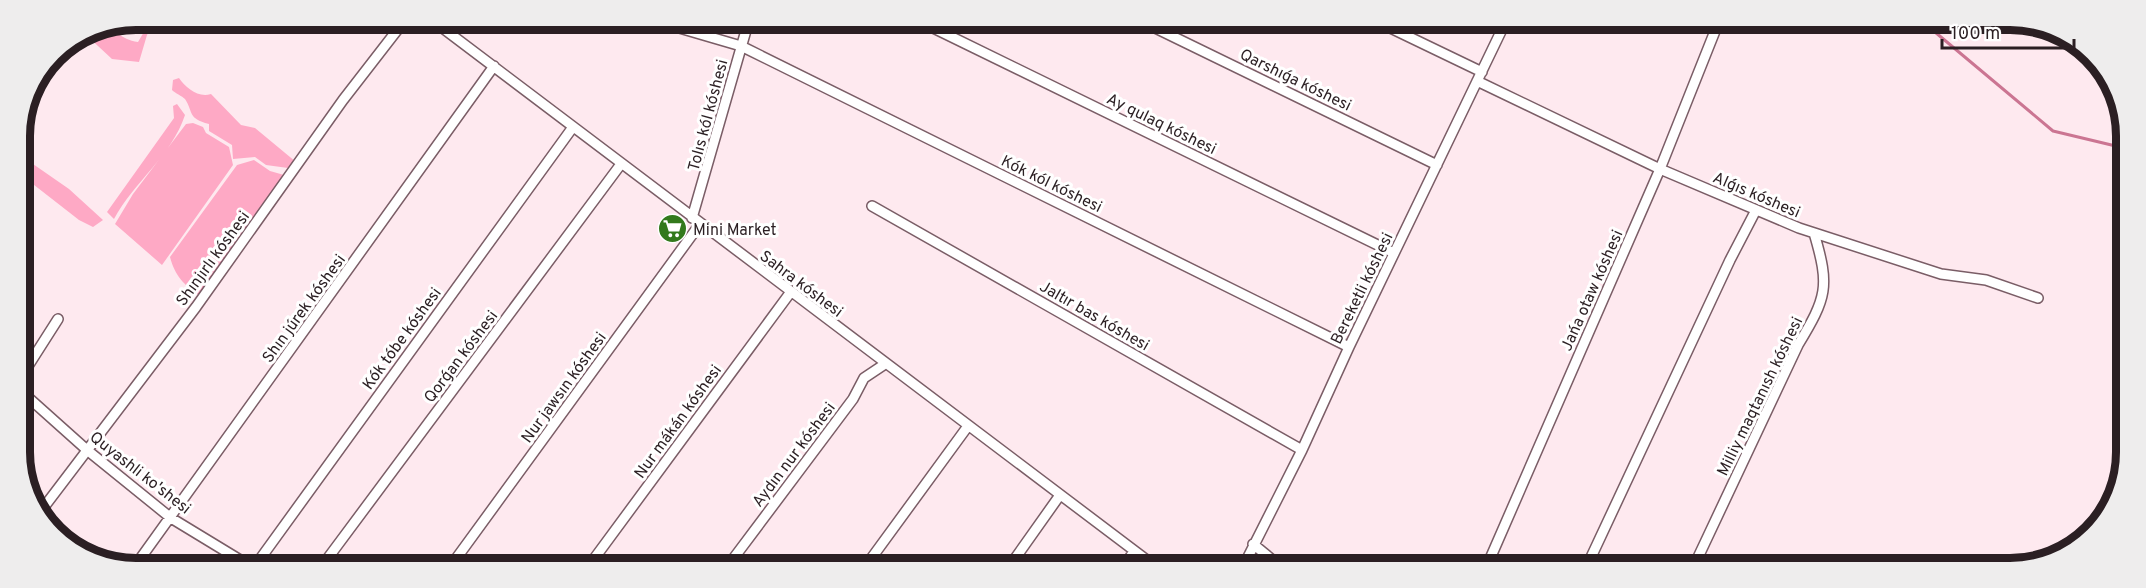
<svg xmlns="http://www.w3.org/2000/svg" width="2146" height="588" font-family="Overpass,sans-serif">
  <rect width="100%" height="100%" fill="#fee9ef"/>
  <path fill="#fea9c5" d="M151,20h5l-9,15 -8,27 -27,-3 -28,-26c26,-17 30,6 54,9z
    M179,78c7,10 19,20 32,16l30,31 14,3 41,34 -8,6 -22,-3 -11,-8 -22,2 -1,-14 -23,-14v-7c-22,-6 -15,-11 -24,-25 -3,-3 -10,-6 -13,-9l1,-10z
    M177,104l8,11c-13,40 -51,67 -71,104l-7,-7 67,-94 -1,-12z
    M193,123l10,4 3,6 23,14 4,18 -71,100 -47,-41 18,-30 53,-70z
    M20,155l49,34 34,31 -10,7 -14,-7 -59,-46z
    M254,160l16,11 14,4 -84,121c-16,-11 -25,-20 -30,-39l67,-92z"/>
  <path fill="#cb7592" d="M2124,198v145c-18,-46 -6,-97 0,-145z"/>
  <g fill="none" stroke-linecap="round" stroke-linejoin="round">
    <path stroke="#cb7592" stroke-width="3" d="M1923,22l130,109 71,17"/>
    <defs>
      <path id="street" d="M432,20l724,547
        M652,20l89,26 608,301
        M917,20l477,233
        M1141,21l296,144
        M1376,21l106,51
        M1477,81l183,88 139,59 142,46 45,6 52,18
        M872,206l430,244
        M692,218l57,-198
        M21,377l37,-58
        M21,391l66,59 84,68 79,48
        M41,511l155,-204 147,-207 62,-80
        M1253,544l28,23
        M135,566l359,-500
        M255,566l318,-439
        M322,566l299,-402
        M450,567l250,-343
        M588,567l202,-274
        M727,567l126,-168 11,-21 21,-14
        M865,567l103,-141
        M1009,567l51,-72
        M1124,567l10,-16
        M1243,567l59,-117 47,-103 157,-326
        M1486,568l174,-399 59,-148
        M1586,568l144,-308 26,-50
        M1693,568l105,-223c29,-48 32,-58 16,-112"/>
    </defs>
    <use href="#street" stroke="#7a5d66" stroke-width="12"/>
    <use href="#street" stroke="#fff" stroke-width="9"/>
  </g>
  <defs>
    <symbol id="supermarket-disc" viewBox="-11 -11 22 22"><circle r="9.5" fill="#33791c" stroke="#fff"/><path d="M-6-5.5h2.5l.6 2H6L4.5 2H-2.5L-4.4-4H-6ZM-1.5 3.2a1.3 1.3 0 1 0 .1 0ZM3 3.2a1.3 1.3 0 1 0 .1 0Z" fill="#fff"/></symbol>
  </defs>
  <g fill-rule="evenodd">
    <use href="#supermarket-disc" x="656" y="212" width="33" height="33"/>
  </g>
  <g text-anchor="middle" stroke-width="6" stroke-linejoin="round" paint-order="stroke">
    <g font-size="16" fill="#2b1f23" stroke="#fff">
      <text transform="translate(1296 79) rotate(26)" y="6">Qarshıǵa kóshesi</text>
      <text transform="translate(707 115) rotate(-75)" y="6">Tolıs kól kóshesi</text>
      <text transform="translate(1162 123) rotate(26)" y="6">Ay qulaq kóshesi</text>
      <text transform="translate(1052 183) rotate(26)" y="6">Kók kól kóshesi</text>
      <text transform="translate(1757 194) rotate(23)" y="6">Alǵıs kóshesi</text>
      <text transform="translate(212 258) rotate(-54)" y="6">Shınjırlı kóshesi</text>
      <text transform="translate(802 283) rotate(37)" y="6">Sahra kóshesi</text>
      <text transform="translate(1361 288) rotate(-64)" y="6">Bereketli kóshesi</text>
      <text transform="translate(1591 290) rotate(-66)" y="6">Jańa otaw kóshesi</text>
      <text transform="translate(303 308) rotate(-54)" y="6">Shın júrek kóshesi</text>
      <text transform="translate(1095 315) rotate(30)" y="6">Jaltır bas kóshesi</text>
      <text transform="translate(401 338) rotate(-54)" y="6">Kók tóbe kóshesi</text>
      <text transform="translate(460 356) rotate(-53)" y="6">Qorǵan kóshesi</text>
      <text transform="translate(563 387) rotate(-54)" y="6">Nur jawsın kóshesi</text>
      <text transform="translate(1759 396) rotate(-64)" y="6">Milliy maqtanısh kóshesi</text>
      <text transform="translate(677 421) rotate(-54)" y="6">Nur mákán kóshesi</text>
      <text transform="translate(793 454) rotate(-53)" y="6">Aydın nur kóshesi</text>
      <text transform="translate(141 472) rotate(38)" y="6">Quyashli ko'shesi</text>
    </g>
    <g font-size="16" fill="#2b1f23" stroke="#fff" text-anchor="start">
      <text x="693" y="235">Mini Market</text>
    </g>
  </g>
  <path d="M0 0H2146V588H0ZM136 30H2010A106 106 0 0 1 2116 136V452A106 106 0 0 1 2010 558H136A106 106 0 0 1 30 452V136A106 106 0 0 1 136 30Z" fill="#eeeded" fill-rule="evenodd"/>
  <path fill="none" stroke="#2b1f23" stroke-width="8" d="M136 30H2010A106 106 0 0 1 2116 136V452A106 106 0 0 1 2010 558H136A106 106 0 0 1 30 452V136A106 106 0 0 1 136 30Z"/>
  <path d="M1942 39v9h132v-9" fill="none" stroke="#2b1f23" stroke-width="3"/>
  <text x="1951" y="39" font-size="18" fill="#2b1f23" stroke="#ffffff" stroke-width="4.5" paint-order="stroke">100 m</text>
</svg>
